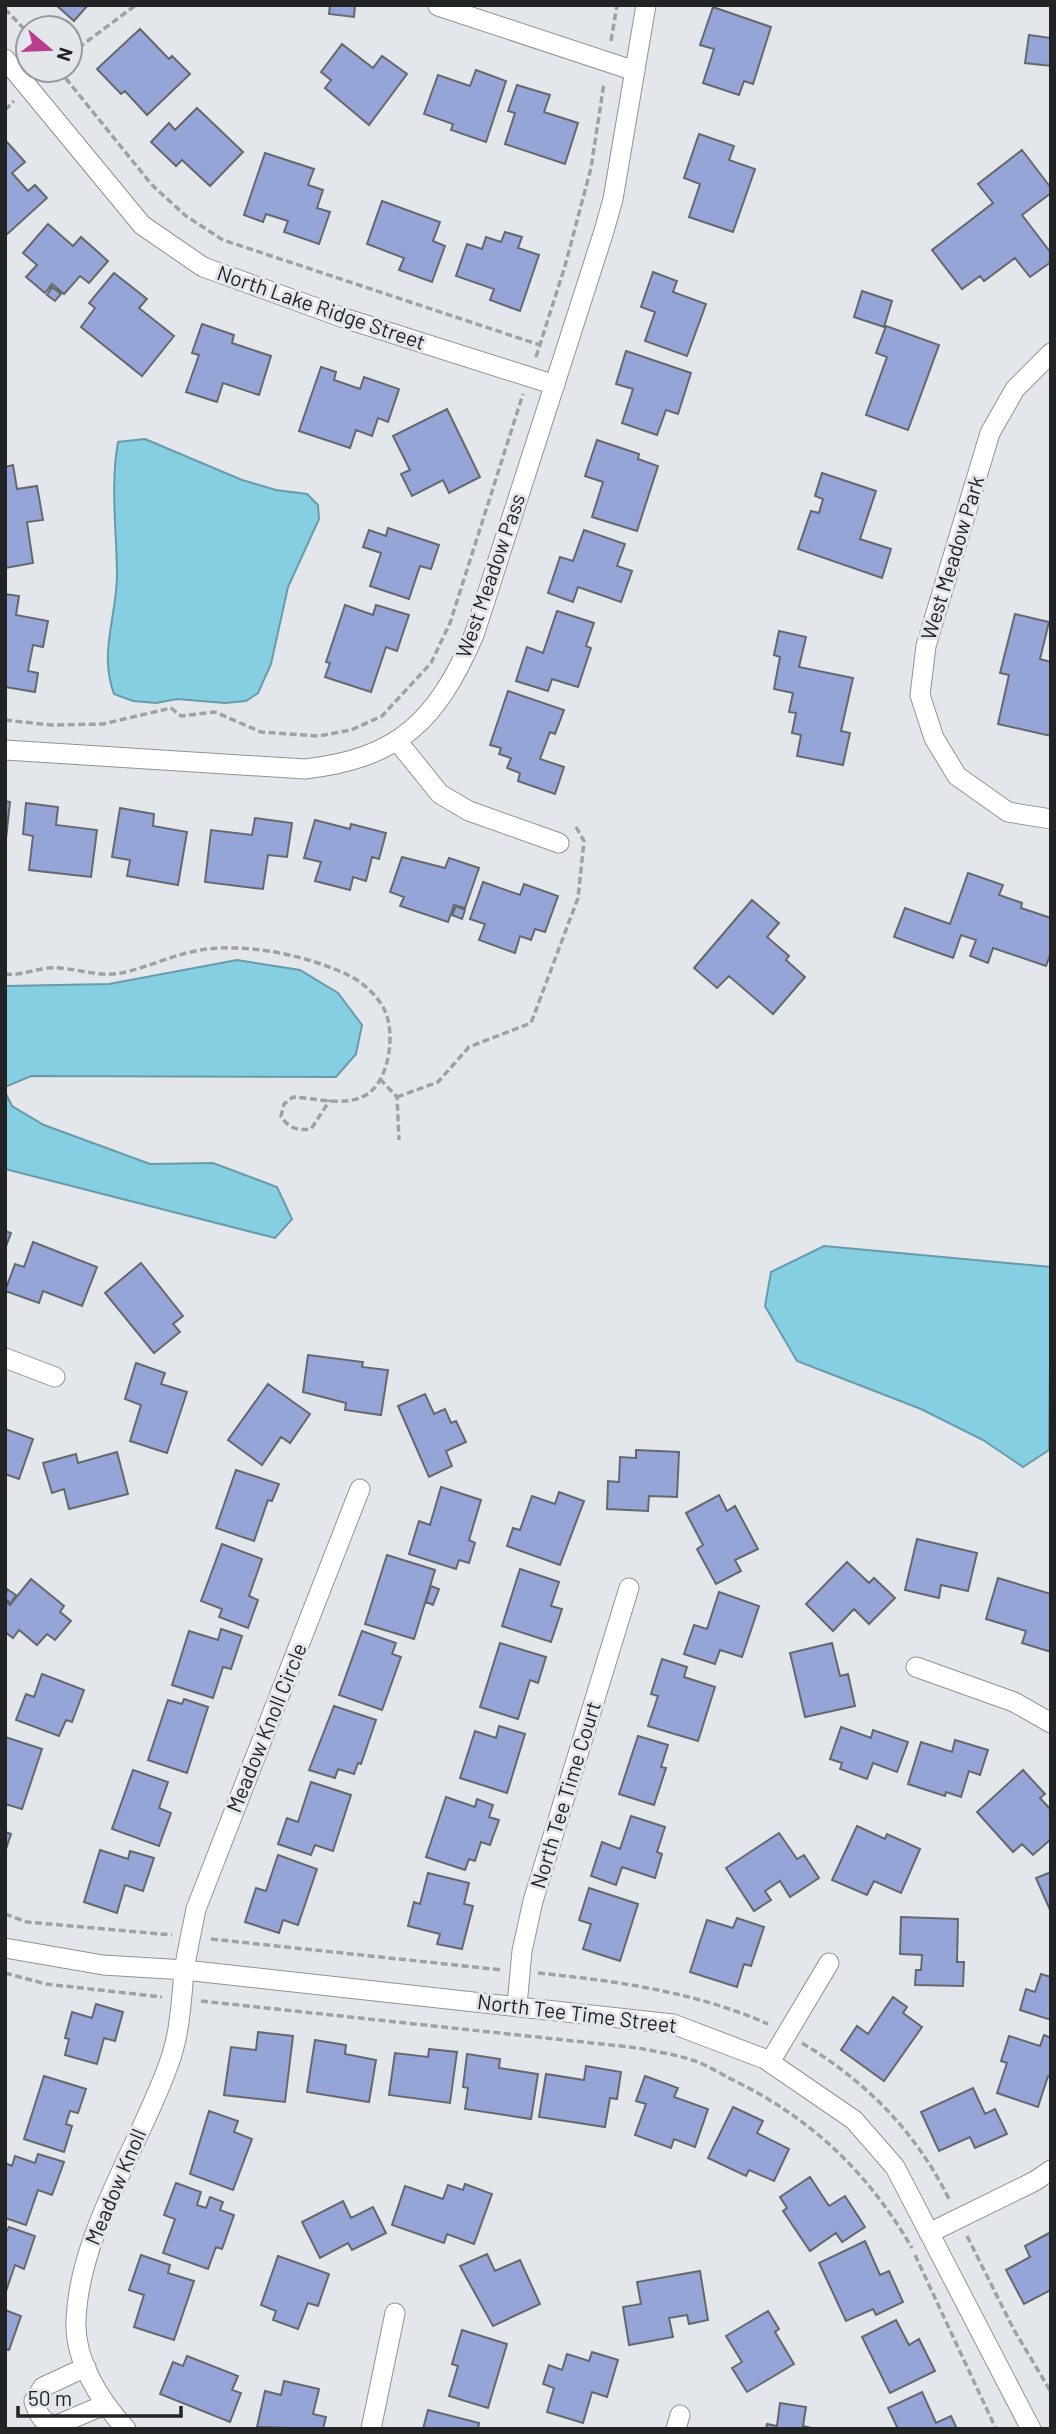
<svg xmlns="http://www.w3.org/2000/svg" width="1056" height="2434" font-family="Barlow,sans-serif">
  <rect width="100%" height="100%" fill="#e3e7ec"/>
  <path fill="#86cfe2" stroke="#689ba9" stroke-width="2" d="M145,439l97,41 34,10 31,4 11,11 1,14 -31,68 -17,77 -13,29 -12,8 -21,2 -48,-4 -21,4 -23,-2 -19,-7c-15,-41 2,-75 3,-117 0,-45 -7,-90 1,-135z
    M237,960l63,10 38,23 24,32 -6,29 -20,23 -305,-1 -26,11v-101l104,-2z
    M5,1092l7,14 32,19 106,39 63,-1 64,24 15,32 -17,19 -270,-69z
    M824,1246l227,21 -2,183 -26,17 -40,-27 -62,-31 -124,-48 -32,-55 6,-34z"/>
  <path fill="#95a5d8" stroke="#66686d" stroke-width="2" d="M56,5h32l-14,16z
    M330,5h25l-1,12 -25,-3z
    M713,7l58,20 -18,57 -9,-3 -5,14 -36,-12 11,-34 -14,-4z
    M140,29l29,30 3,-3 18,18 -43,41 -22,-24 -4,3 -24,-25z
    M1029,35l22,3v28l-26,-3z
    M342,44l31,24 9,-12 25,18 -38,51 -44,-37 6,-8 -10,-8z
    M476,70l30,11 -20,61 -35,-12 2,-6 -29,-10 14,-39 32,11z
    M517,85l33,10 -6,17 34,11 -13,41 -60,-20 10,-31 -7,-2z
    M197,108l46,44 -33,34 -28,-26 -6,6 -25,-24 18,-19 6,7z
    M699,134l35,12 -5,14 26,9 -22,63 -44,-15 11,-33 -16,-6z
    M5,140l20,22 -13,11 16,18 7,-6 12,13 -42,38z
    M1022,150l29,38v5l-29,22 29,38v9l-21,15 -15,-19 -31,23 -4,-5 -18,13 -30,-39 61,-47 -15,-19z
    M265,153l49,16 -6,16 15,5 -6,18 13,4 -11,32 -35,-12 4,-11 -22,-7 -3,8 -19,-7z
    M382,201l58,21 -7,19 12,5 -13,36 -33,-12 5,-12 -37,-14z
    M48,224l25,22 8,-9 27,24 -19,22 -9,-7 -16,18 -12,-10 -7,9 -19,-16 11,-12 -14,-12z
    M505,232l17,5 -4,11 21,7 -19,56 -30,-11 4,-11 -38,-13 11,-32 15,5 4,-12 15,5z
    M653,272l24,9 -4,11 33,12 -19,52 -42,-15 10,-29 -14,-5z
    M114,273l33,26 -8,9 35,28 -32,40 -61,-49 14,-19 -6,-5z
    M52,287l9,7 -6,7 -8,-6z
    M862,291l30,10 -8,26 -30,-10z
    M202,324l32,11 -2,8 39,13 -12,39 -36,-12 -6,19 -31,-10 13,-37 -7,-2z
    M886,326l53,19 -31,85 -42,-15 21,-58 -11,-4z
    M626,351l65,22 -13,41 -12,-4 -9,25 -35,-12 11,-34 -17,-5z
    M321,367l15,5 -2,8 26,9 4,-12 35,12 -11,33 -10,-4 -6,18 -16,-6 -6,18 -51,-17z
    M447,409l33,68 -31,16 -6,-13 -31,16 -11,-22 9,-4 -17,-34z
    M597,440l42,14 -1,5 20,7 -21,65 -45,-14 11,-35 -18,-6z
    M13,465l4,24 20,-3 6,34 -16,2 6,41 -28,5v-101z
    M822,473l54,18 -16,48 31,10 -9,29 -84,-29 13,-38 8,2 4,-14 -8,-3z
    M388,528l51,17 -8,24 -11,-3 -11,33 -39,-13 11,-33 -18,-6 6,-17 17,6z
    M584,530l41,14 -8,22 15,5 -11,31 -43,-15 -5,15 -25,-9 12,-36 13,4z
    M5,594l14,2 -3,19 32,6 -5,26 -10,-2 -5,26 10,2 -3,19 -30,-5z
    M345,605l28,10 3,-10 33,10 -12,36 -11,-4 -15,45 -46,-15 5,-14 -4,-1z
    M557,611l37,12 -8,23 5,2 -13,39 -26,-8 -4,12 -32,-10 11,-34 16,6z
    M1015,614l34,8 -9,37 11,3v74l-53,-12 11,-49 -9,-2z
    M779,631l27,6 -7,30 54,11 -12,53 9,2 -7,32 -46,-9 4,-21 -9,-2 4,-20 -7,-1 4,-19 -19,-4 6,-32 -6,-2z
    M508,691l56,19 -9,24 -5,-2 -10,27 24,8 -9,27 -37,-13 2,-8 -13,-5 4,-10 -12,-4 2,-6 -11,-3z
    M5,801l5,1 -5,46z
    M26,803l32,4 -2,18 41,5 -6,47 -62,-7 4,-34 -10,-2z
    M120,808l34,6 -1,12 34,6 -9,53 -51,-9 3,-16 -18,-3z
    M255,818l37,5 -5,34 -19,-2 -5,34 -58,-7 6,-52 41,5z
    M315,820l35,9 1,-5 35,9 -7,26 -7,-2 -6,24 -13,-4 -3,13 -35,-9 6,-19 -17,-4z
    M402,857l43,11 4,-10 30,10 -14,40 -11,-3 -6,17 -48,-16 4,-9 -14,-5z
    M968,873l35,12 -4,10 23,8 -1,5 30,10v34l-5,14 -53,-18 -5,15 -18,-7 6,-16 -15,-5 -8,23 -59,-21 11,-29 45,16z
    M483,882l37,13 4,-11 34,12 -13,36 -10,-3 -4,11 -11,-4 -5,17 -36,-13 6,-16 -15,-5z
    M752,900l27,23 -12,14 22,19 -3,4 19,17 -32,37 -44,-38 -12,12 -23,-20z
    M456,906l9,4 -3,9 -10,-4z
    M5,1231l6,2 -6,16z
    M33,1242l64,25 -15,39 -39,-15 -4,12 -34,-12 10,-27 9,3z
    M141,1263l42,53 -10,8 7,8 -26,21 -49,-60z
    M308,1355l55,7 -1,5 26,3 -7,45 -36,-5 1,-7 -43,-11z
    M136,1363l29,10 -4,11 26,8 -20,61 -37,-12 11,-36 -16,-6z
    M268,1384l42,30 -20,29 -9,-6 -19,28 -34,-25z
    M425,1394l9,20 11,-5 6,14 5,-2 10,21 -20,9 6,15 -23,11 -31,-71z
    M5,1429l28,10 -14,40 -14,-5z
    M636,1450l43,2 -2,45 -28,-1 -1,15 -41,-2 1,-28 11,1 1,-25 16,1z
    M117,1452l11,42 -59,15 -5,-20 -12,4 -9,-30 33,-9 2,9z
    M236,1470l43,14 -7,17 -4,-1 -14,41 -38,-13z
    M441,1487l40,13 -12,40 6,3 -6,20 -10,-3 -3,9 -47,-15 10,-33 11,4z
    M559,1492l25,9 -24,64 -53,-19 6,-18 7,2 12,-34 23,8z
    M719,1495l8,16 8,-5 23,43 -23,11 6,11 -25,13 -19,-35 6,-4 -17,-32z
    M917,1539l60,14 -9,38 -27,-6 -2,13 -34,-8z
    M222,1544l40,15 -13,37 9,4 -10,28 -29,-11 3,-8 -21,-8z
    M387,1555l48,15 -21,69 -49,-15z
    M847,1562l22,21 5,-5 21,20 -26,26 -15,-15 -21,22 -27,-27z
    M520,1569l39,13 -8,24 11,3 -11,33 -49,-16z
    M998,1578l53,16v58l-29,-9 4,-12 -40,-12z
    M31,1579l33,27 -4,6 11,9 -16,19 -8,-6 -10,11 -18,-15 -6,8 -8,-6v-31l5,4z
    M431,1586l8,3 -6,16 -7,-3z
    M7,1589l9,6 -5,8 -6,-4z
    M719,1592l40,14 -17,51 -22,-7 -5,14 -31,-10 10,-29 13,4z
    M221,1629l21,7 -11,33 -8,-2 -10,31 -41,-13 17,-54 29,9z
    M362,1631l34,12 -4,11 9,3 -19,53 -43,-15z
    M500,1643l46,14 -8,26 -8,-3 -12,39 -38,-12z
    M832,1643l8,33 8,-2 7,32 -50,11 -15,-64z
    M662,1659l25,8 -3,10 31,10 -17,54 -50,-15 10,-30 -7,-2z
    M42,1674l42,16 -12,32 -6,-2 -7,16 -43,-16 10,-26 8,3z
    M184,1699l24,8 -21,66 -39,-13 20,-60 14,4z
    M334,1706l42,14 -15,44 -3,-1 -4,11 -16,-5 -3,9 -26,-8z
    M499,1726l26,8 -18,59 -47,-15 15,-47 21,7z
    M841,1727l30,11 2,-8 35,12 -11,30 -24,-9 -6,16 -27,-10 2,-6 -12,-4z
    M638,1736l30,9 -7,22 5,1 -12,37 -35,-11z
    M5,1737l37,12 -20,60 -17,-5z
    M955,1740l33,10 -8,25 -11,-4 -8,26 -15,-5 -1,4 -37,-12 13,-42 31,10z
    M133,1770l35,12 -9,26 12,5 -12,33 -47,-17z
    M1023,1770l22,24 -5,4 11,12v29l-18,16 -11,-11 -9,8 -36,-40z
    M311,1782l40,13 -18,56 -18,-6 -4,10 -33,-11 9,-26 11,4z
    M446,1797l29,10 2,-8 16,6 -4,12 10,3 -9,25 -9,-3 -6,19 -6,-2 -4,11 -39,-13z
    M631,1816l34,11 -8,25 5,2 -7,24 -33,-11 -6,18 -25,-9 11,-34 18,7z
    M857,1826l28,13 2,-5 33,15 -19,44 -27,-12 -7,14 -35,-15z
    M5,1832l6,2 -6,18z
    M779,1833l18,26 7,-4 15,23 -29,19 -10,-16 -15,10 6,9 -17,11 -28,-43z
    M100,1850l28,9 2,-8 24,7 -11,33 -18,-6 -8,28 -33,-11z
    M278,1855l39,14 -19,56 -15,-5 -4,13 -34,-11 11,-34 10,3z
    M1051,1872v40l-15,-34z
    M428,1873l41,10 -5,21 9,2 -11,43 -25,-5 3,-10 -32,-8 6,-24 6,2z
    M589,1888l49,16 -18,57 -37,-12 8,-25 -12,-4z
    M901,1917l57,2 -1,43h7l-1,24 -48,-1 1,-15h5l1,-15 -22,-1z
    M737,1918l27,9 -13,39 -7,-2 -7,23 -47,-15 17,-52 26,8z
    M1041,1974l10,3v43l-31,-10 6,-21 9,3z
    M893,1997l14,10 -4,6 19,14 -38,54 -43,-31 16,-24 11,8z
    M96,2004l27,8 -8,29 -11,-3 -7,26 -32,-9 4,-16 -4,-1 7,-26 20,6z
    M258,2032l35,4 -8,66 -61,-7 7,-48 25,3z
    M1044,2035l7,3v39l-3,-1 -10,31 -41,-14 10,-30 -6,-2 8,-25 31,10z
    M315,2040l31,5 -1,9 31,6 -7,42 -62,-10z
    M429,2049l28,3 -7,51 -61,-8 6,-42 33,4z
    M467,2054l33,5 -1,9 39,6 -7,45 -66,-10 3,-21 -5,-1z
    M586,2066l35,6 -4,27 -7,-1 -5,29 -66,-10 7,-43 38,6z
    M44,2076l42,13 -8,24 -8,-2 -4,13 6,2 -8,26 -40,-13z
    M645,2076l33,12 -4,9 34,12 -13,38 -21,-8 -3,9 -36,-13 11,-31 -10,-3z
    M973,2088l12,26 10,-5 12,25 -32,14 -5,-11 -31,14 -18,-39z
    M733,2107l30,14 -6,12 32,16 -15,32 -25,-11 -3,6 -38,-18z
    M209,2111l29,10 -4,11 18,7 -19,51 -43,-16z
    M38,2154l26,8 -12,33 -14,-5 -12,35 -21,-7v-55l7,3 3,-10 20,7z
    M810,2177l19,29 16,-10 20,31 -23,15 -6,-9 -26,18 -27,-40 4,-3 -7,-11z
    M176,2183l25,9 -4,13 9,3 4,-11 13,5 -3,8 14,5 -12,34 -6,-2 -8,22 -45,-16 12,-34 -11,-4z
    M465,2184l27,10 -18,50 -27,-10 -3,9 -52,-18 13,-39 38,13 5,-14 15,5z
    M343,2201l8,17 22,-11 13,26 -34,17 -4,-7 -28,15 -18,-36z
    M9,2227l26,9 -11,33 -9,-4 -10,29v-60z
    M1051,2232v58l-27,14 -18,-34 24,-13 -5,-11z
    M865,2241l15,34 9,-4 14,31 -27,13 -3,-6 -27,12 -27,-58z
    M487,2254l8,17 25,-11 20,44 -47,22 -33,-60z
    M141,2255l29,10 -2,8 26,8 -20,59 -40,-13 10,-32 -15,-5z
    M278,2256l51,18 -11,32 -10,-3 -10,26 -25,-9 3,-9 -15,-6z
    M700,2271l8,49 -19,4 -2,-9 -18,3 4,19 -44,8 -6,-38 18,-3 -4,-22z
    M5,2310l16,6 -12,34 -4,-1z
    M768,2311l11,18 -4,3 19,32 -47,28 -15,-24 10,-6 -16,-26z
    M896,2320l13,25 10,-6 16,32 -45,22 -28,-56z
    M462,2330l45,14 -19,64 -39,-12 9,-30 -6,-2z
    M592,2352l26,8 -11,37 -15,-5 -9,31 -36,-11 7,-24 -11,-4 6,-19 13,5 5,-16 22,7z
    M187,2356l51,20 -6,14 9,3 -11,29 -70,-28 13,-32 10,4z
    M284,2381l35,8 -6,25 13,3 -3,12 -66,-2 8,-36 16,4z
    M922,2392l14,31 15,-7 6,13h-59l-10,-21z
    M780,2403l26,4 -3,19 13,3h-50l1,-5 10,2z
    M428,2410l51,13 -1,6h-55z"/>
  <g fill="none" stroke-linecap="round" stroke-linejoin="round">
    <defs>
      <path id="minor" d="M438,6l197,65
        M5,59l137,166 61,42 141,51 211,67
        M1051,353l-36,36 -25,44 -64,213 -6,49 14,43 23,38 51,36 43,7
        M398,742l42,52 29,17 90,32
        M5,750l300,19c95,-11 132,-49 169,-134l130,-404 9,-32 33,-194
        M5,1358l50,19
        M916,1667l98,35 37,21
        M5,1948l98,17 82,5 488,54 92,35 89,61 41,47 136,262
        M517,2005l5,-54 11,-50 96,-313
        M770,2062l59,-99
        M929,2233l106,-52 16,-11
        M86,2367l-43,20 -9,14c4,13 8,23 23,24l47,-20
        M126,2429c-26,-28 -52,-69 -50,-109 3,-85 63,-174 92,-254 12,-31 13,-62 16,-94 3,-21 8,-42 12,-63l164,-420
        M371,2429l24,-116
        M676,2429l4,-14"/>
    </defs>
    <use href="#minor" stroke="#8f9398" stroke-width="21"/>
    <path stroke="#9ea1a5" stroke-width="3.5" stroke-dasharray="7 3.5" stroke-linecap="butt" d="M5,9l23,24
      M611,41l6,-36
      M70,54l66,-49
      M59,70l93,115 34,31 37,24 317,105
      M5,110l9,-9
      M536,357l29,-91 26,-98 13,-85
      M5,720l46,5 52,-1 68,-16 10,8 34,-4 46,20 58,4 32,-6 31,-14 49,-53 19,-40 73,-229
      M5,974c15,2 27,-4 42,-6 25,-2 49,10 74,5 29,-6 57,-21 87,-24 44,-5 100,7 140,26 15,7 30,21 37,36 11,24 4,75 -23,86 -20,9 -48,1 -69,0l-9,7 -3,12c7,12 16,15 30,13l19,-29
      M380,1079l17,18 2,43
      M397,1097l41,-15 31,-35 62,-24 47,-125 6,-57 -8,-14
      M5,1914l22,8 145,13
      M211,1939l291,31
      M5,1973l41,11 116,13
      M538,1973c79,8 158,19 230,51
      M201,2001l438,47c17,4 36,6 53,12 13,4 26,12 39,19 80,39 136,92 181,169
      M802,2043c65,39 115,90 148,158
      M967,2236l47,94 37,62
      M915,2255l81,174"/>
    <use href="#minor" stroke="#fff" stroke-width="19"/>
  </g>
  <g text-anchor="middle" stroke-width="6" stroke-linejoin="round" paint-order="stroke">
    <g font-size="21" fill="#212325" stroke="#e3e7ec">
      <text transform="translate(321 308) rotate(19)" y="7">North Lake Ridge Street</text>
      <text transform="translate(953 558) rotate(-73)" y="7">West Meadow Park</text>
      <text transform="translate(491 576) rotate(-71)" y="7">West Meadow Pass</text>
      <text transform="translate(267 1728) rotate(-68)" y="7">Meadow Knoll Circle</text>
      <text transform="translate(566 1795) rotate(-73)" y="7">North Tee Time Court</text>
      <text transform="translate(577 2014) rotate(7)" y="7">North Tee Time Street</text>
      <text transform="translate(116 2187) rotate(-67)" y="7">Meadow Knoll</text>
    </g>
  </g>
  <rect width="1056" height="2434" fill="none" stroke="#212325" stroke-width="14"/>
  <g transform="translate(49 49) rotate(109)"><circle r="33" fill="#e3e7ec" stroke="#95999c" stroke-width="2"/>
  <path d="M0-5L12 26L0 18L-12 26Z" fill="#ba3e8f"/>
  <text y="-10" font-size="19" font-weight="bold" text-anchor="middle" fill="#212325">N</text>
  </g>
  <path d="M18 2406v10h163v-10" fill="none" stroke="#212325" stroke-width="3.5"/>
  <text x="28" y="2406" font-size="21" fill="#212325" stroke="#e3e7ec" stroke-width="5" paint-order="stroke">50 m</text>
</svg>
